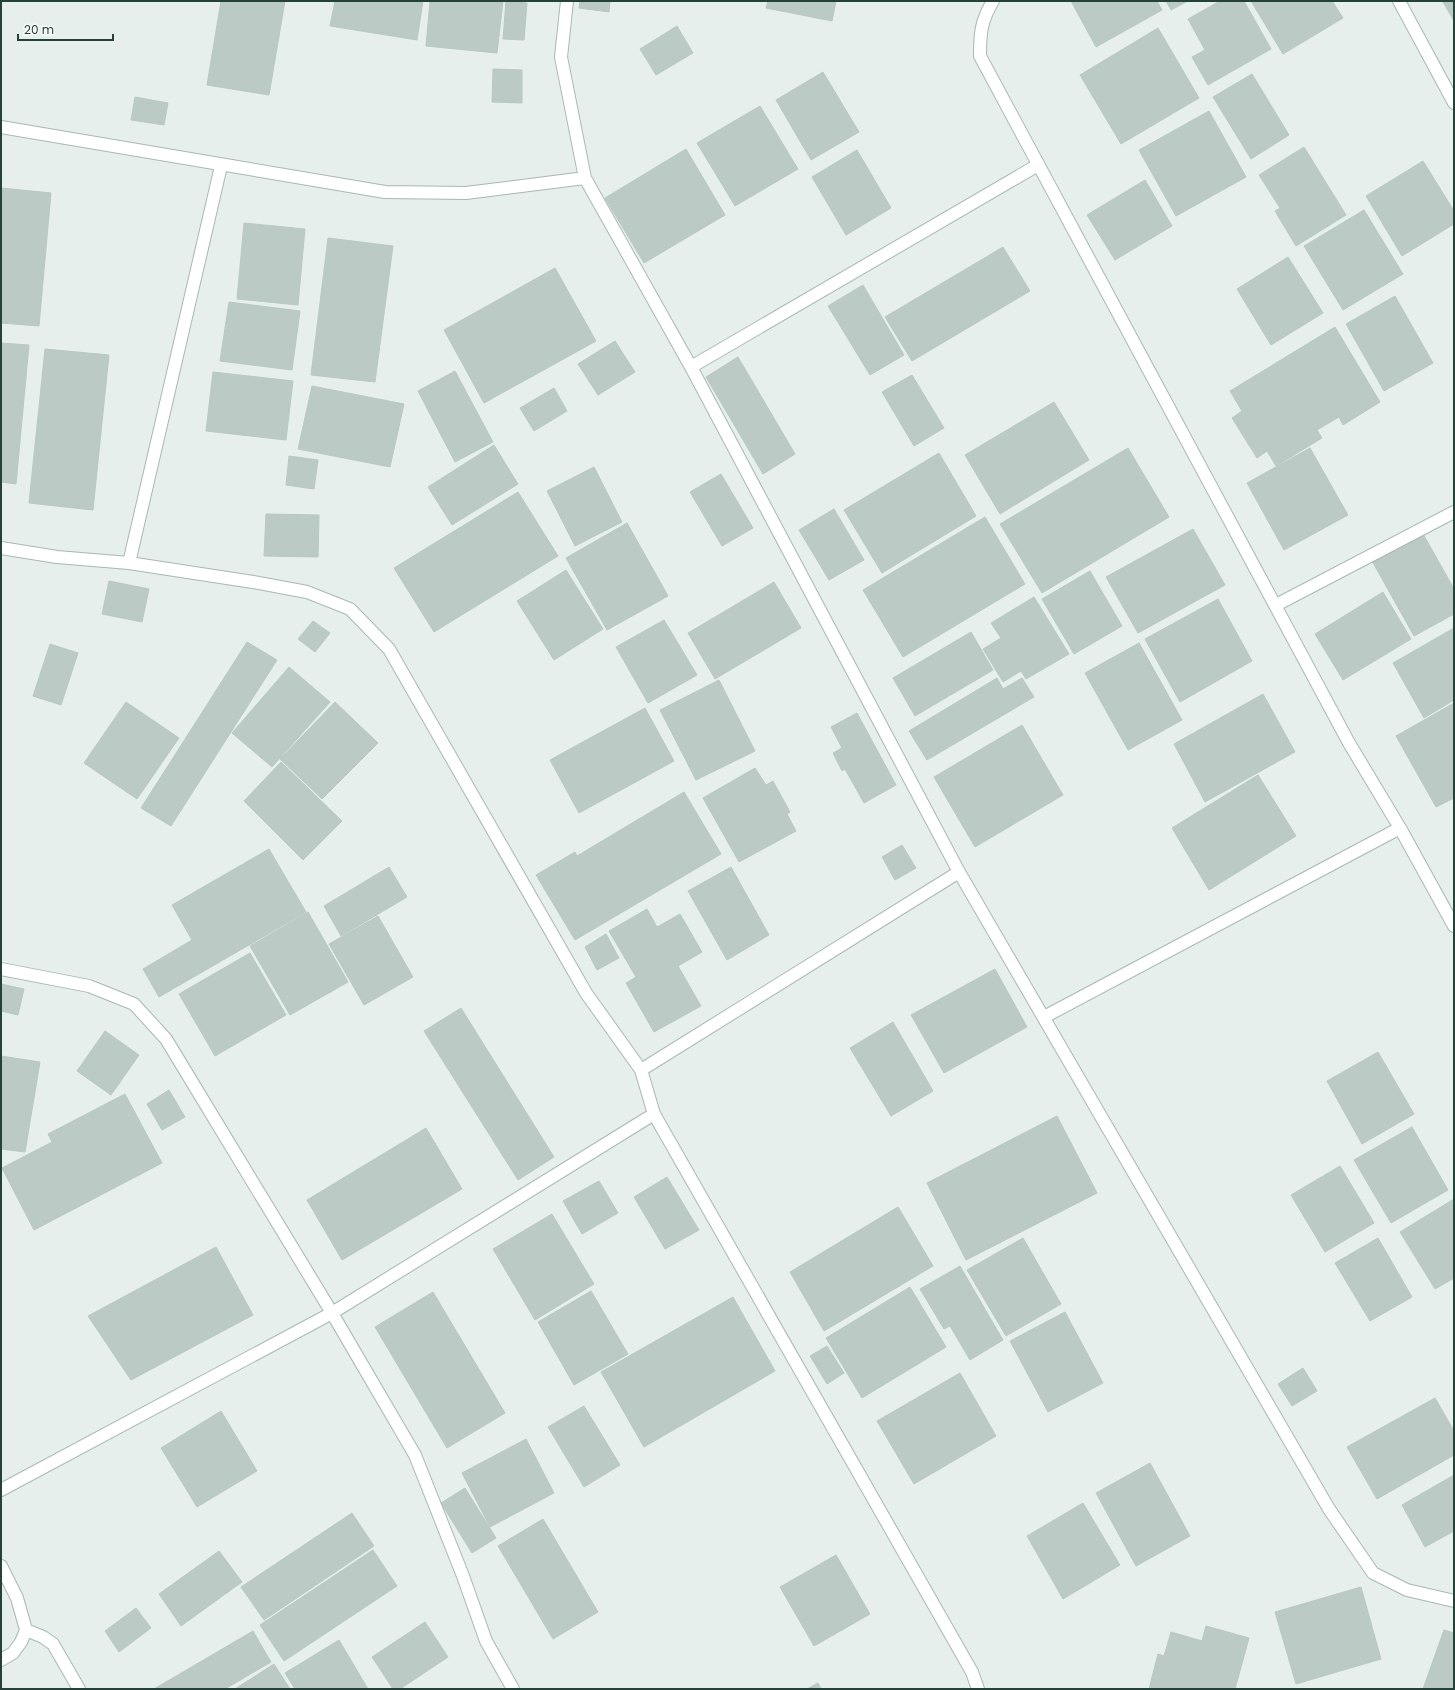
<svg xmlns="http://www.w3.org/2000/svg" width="1455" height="1690" font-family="Poppins,sans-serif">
  <rect width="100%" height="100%" fill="#e6efeb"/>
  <path fill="#bbcac4" stroke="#b8c9c2" d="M221,1h64l-16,94 -62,-10z
    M335,1h88l-6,39 -87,-14z
    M430,1h73l-6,52 -71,-7z
    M506,1l21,2 -3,37 -21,-1z
    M580,1h30l-1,11 -30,-4z
    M768,1h68l-4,20 -66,-13z
    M1071,1h86l5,9 -66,37z
    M1166,1h22l-17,9z
    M1220,1h24l27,48 -63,36 -16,-28 13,-7 -17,-31z
    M1251,1h81l11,17 -60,36z
    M1445,1h9v20l-11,-19z
    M677,26l16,27 -37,22 -16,-26z
    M1158,28l41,70 -78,46 -41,-69z
    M493,69l29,1v33l-30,-1z
    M823,72l36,60 -48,28 -35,-60z
    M1252,74l37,61 -38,24 -38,-62z
    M135,97l33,6 -4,22 -33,-5z
    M760,106l38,63 -63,37 -38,-63z
    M1209,111l37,66 -70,39 -37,-66z
    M1304,147l42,68 -50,31 -21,-35 5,-3 -21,-33z
    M686,149l39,66 -81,48 -39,-65z
    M857,150l34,58 -45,27 -34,-58z
    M1423,161l31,50v13l-52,32 -36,-60z
    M1145,180l27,46 -57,34 -28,-45z
    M1,188l50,5 -12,133 -38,-3z
    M1364,210l39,64 -60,36 -39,-64z
    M244,223l61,6 -7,76 -61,-6z
    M328,238l65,8 -18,136 -64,-7z
    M1003,247l27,44 -118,70 -27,-44z
    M1288,257l35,56 -52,32 -34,-56z
    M555,268l41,73 -112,62 -40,-73z
    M863,285l41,70 -34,20 -42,-69z
    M1395,296l38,67 -49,28 -38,-67z
    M229,302l71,9 -8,59 -72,-9z
    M1335,327l45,75 -37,23 -4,-8 -22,13 5,8 -46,28 -9,-15 -10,7 -25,-40 10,-7 -12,-20z
    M615,341l20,31 -37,23 -20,-31z
    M1,343l28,2 -13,139 -15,-2z
    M45,349l64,6 -16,155 -64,-7z
    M738,357l57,97 -32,20 -57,-97z
    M455,371l38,71 -38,20 -37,-71z
    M213,372l80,9 -7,59 -80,-9z
    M912,375l32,53 -30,18 -32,-54z
    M312,386l92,18 -14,63 -92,-18z
    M554,388l13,23 -33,20 -14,-23z
    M1054,402l35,58 -89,54 -35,-59z
    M494,445l24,39 -66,41 -24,-38z
    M1128,448l41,69 -127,76 -42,-69z
    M1310,448l38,67 -64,35 -37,-67z
    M939,453l37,63 -94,57 -38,-63z
    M289,456l29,4 -4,29 -28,-4z
    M594,467l28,55 -47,24 -28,-55z
    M721,474l32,54 -31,18 -32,-54z
    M518,492l40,64 -124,76 -40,-64z
    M834,509l30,51 -35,20 -30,-50z
    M266,514l53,1 -1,42 -54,-1z
    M985,517l40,67 -122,73 -40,-67z
    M627,523l41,73 -61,34 -41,-72z
    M1193,529l32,56 -87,48 -32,-56z
    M1422,532l32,57v25l-40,22 -42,-75z
    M566,570l37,59 -49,31 -37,-59z
    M1090,571l32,55 -48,28 -32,-55z
    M109,581l40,8 -7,33 -40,-8z
    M774,582l27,46 -86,51 -27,-46z
    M1383,592l28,47 -68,41 -28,-46z
    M1034,597l35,57 -43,25 -5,-8 -18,11 -20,-33 18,-11 -10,-15z
    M1218,599l34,62 -72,41 -35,-63z
    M664,620l33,55 -49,28 -32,-56z
    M313,621l17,12 -15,19 -17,-13z
    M1454,628v72l-30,18 -31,-55z
    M971,632l22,38 -78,46 -22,-38z
    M247,642l30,18 -106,166 -30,-18z
    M1139,643l43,77 -54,30 -43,-77z
    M50,644l28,9 -17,52 -28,-9z
    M289,667l41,35 -58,65 -40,-34z
    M997,678l6,11 19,-11 12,19 -107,63 -18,-29z
    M719,680l36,71 -59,29 -36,-70z
    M1263,694l32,58 -90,50 -31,-58z
    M126,702l53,36 -42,61 -53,-36z
    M335,702l43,41 -56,56 -42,-40z
    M1454,703v95l-18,9 -40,-71z
    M645,708l29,53 -95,52 -29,-53z
    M857,713l39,72 -32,18 -19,-34 -3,2 -9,-18 9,-5 -11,-21z
    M1022,725l41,70 -88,52 -41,-70z
    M281,762l61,59 -39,39 -59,-59z
    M755,768l11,17 7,-4 17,31 -3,2 9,17 -57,31 -36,-64z
    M1258,775l38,61 -87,54 -37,-62z
    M684,792l37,62 -146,86 -39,-65 39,-23 2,4z
    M902,845l14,23 -21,12 -13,-23z
    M269,849l37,63 -147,85 -16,-28 49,-29 -20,-35z
    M389,867l18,30 -66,39 -17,-30z
    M731,867l38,68 -42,25 -39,-69z
    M647,909l10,18 23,-13 22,38 -24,14 23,40 -47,26 -28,-49 10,-6 -27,-46z
    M308,912l40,70 -58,33 -40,-69z
    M378,916l35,61 -49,28 -35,-61z
    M606,934l13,24 -22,12 -12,-23z
    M250,953l36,62 -71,41 -36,-62z
    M995,969l32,58 -83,46 -33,-58z
    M1,984l23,5 -6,26 -17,-4z
    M461,1008l93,149 -36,23 -94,-149z
    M893,1022l40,69 -42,25 -41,-68z
    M105,1031l34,24 -28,40 -34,-24z
    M1378,1052l36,62 -52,30 -35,-63z
    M1,1056l39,6 -15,90 -24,-3z
    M169,1090l16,27 -23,13 -15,-26z
    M125,1094l37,69 -128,67 -32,-62 50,-26 -4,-8z
    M1057,1116l40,77 -131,67 -39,-77z
    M1412,1127l36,63 -57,33 -37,-63z
    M426,1128l36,61 -120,71 -35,-60z
    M1340,1166l34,57 -49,29 -34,-57z
    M667,1177l32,53 -34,19 -31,-52z
    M599,1181l19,32 -36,21 -19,-33z
    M1454,1199v79l-19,11 -35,-57z
    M898,1207l35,59 -109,65 -34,-59z
    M552,1214l42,70 -59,36 -42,-71z
    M1023,1238l38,66 -55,32 -39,-66z
    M1378,1238l34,59 -42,24 -35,-58z
    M216,1247l37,68 -122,65 -43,-64z
    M960,1266l43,74 -33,20 -20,-34 -6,3 -24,-40z
    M910,1287l36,60 -84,51 -36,-60z
    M591,1291l37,63 -54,31 -36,-63z
    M433,1292l72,121 -58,35 -72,-121z
    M733,1297l42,74 -131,76 -43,-75z
    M1065,1312l38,71 -55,29 -38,-71z
    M827,1346l17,27 -17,11 -17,-28z
    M1303,1368l14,23 -25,15 -14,-22z
    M960,1373l36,63 -82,48 -37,-63z
    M1435,1398l19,33v24l-77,44 -30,-52z
    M584,1406l36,59 -36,22 -36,-60z
    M221,1411l36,60 -60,36 -36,-59z
    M526,1439l28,54 -64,34 -28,-54z
    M1150,1463l40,73 -54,30 -40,-73z
    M1454,1475v56l-29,16 -23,-42z
    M465,1488l31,50 -24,15 -31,-50z
    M1083,1503l37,62 -57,34 -36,-63z
    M352,1513l22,33 -110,74 -23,-33z
    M543,1519l55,93 -45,27 -55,-93z
    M373,1550l24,36 -113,75 -24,-36z
    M219,1551l23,31 -61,44 -22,-32z
    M836,1555l34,59 -56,32 -34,-59z
    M1361,1587l20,72 -85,25 -21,-72z
    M136,1608l15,20 -32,24 -14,-21z
    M425,1622l23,35 -48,32h-7l-21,-32z
    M1206,1626l43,12 -14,51h-86l9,-35 6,2 7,-24 31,9z
    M1444,1630l10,3v56h-31z
    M253,1631l18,31 -46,27h-71z
    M339,1640l29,49h-73l-10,-16z
    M274,1664l16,25h-55z
    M818,1683l3,6h-14z"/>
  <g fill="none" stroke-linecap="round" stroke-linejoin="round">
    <defs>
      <path id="street" d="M567,1l-6,56 24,121 106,189 268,505 370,637 44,64 34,17 47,11
        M993,1c-12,20 -13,32 -13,55l369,687 51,85 54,98
        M1399,1l55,102
        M1,127l384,65 81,1 119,-15
        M691,367l347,-202
        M1,548l56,9 72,6 124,19 54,10 43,17 39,40 197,344 55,77 13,44 318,558 6,17
        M129,563l92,-397
        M1276,605l178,-93
        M1,969l88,17 45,18 32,35 166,274 83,142 48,121 23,65 27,48
        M1044,1017l356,-189
        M641,1070l318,-198
        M1,1490l331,-177 322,-199
        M1,1566l16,32 9,32 -5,12 -8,11 -12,7
        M26,1630l17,7 10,7 26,45"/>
    </defs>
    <use href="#street" stroke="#a8b8b2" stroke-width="14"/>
    <use href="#street" stroke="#fff" stroke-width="12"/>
  </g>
  <rect width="1455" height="1690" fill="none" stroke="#24423a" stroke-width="4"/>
  <path d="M18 34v6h95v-6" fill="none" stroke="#24423a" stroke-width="2"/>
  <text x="24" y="34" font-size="12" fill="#24423a" stroke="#f7fbf9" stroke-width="3" paint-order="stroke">20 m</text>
</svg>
